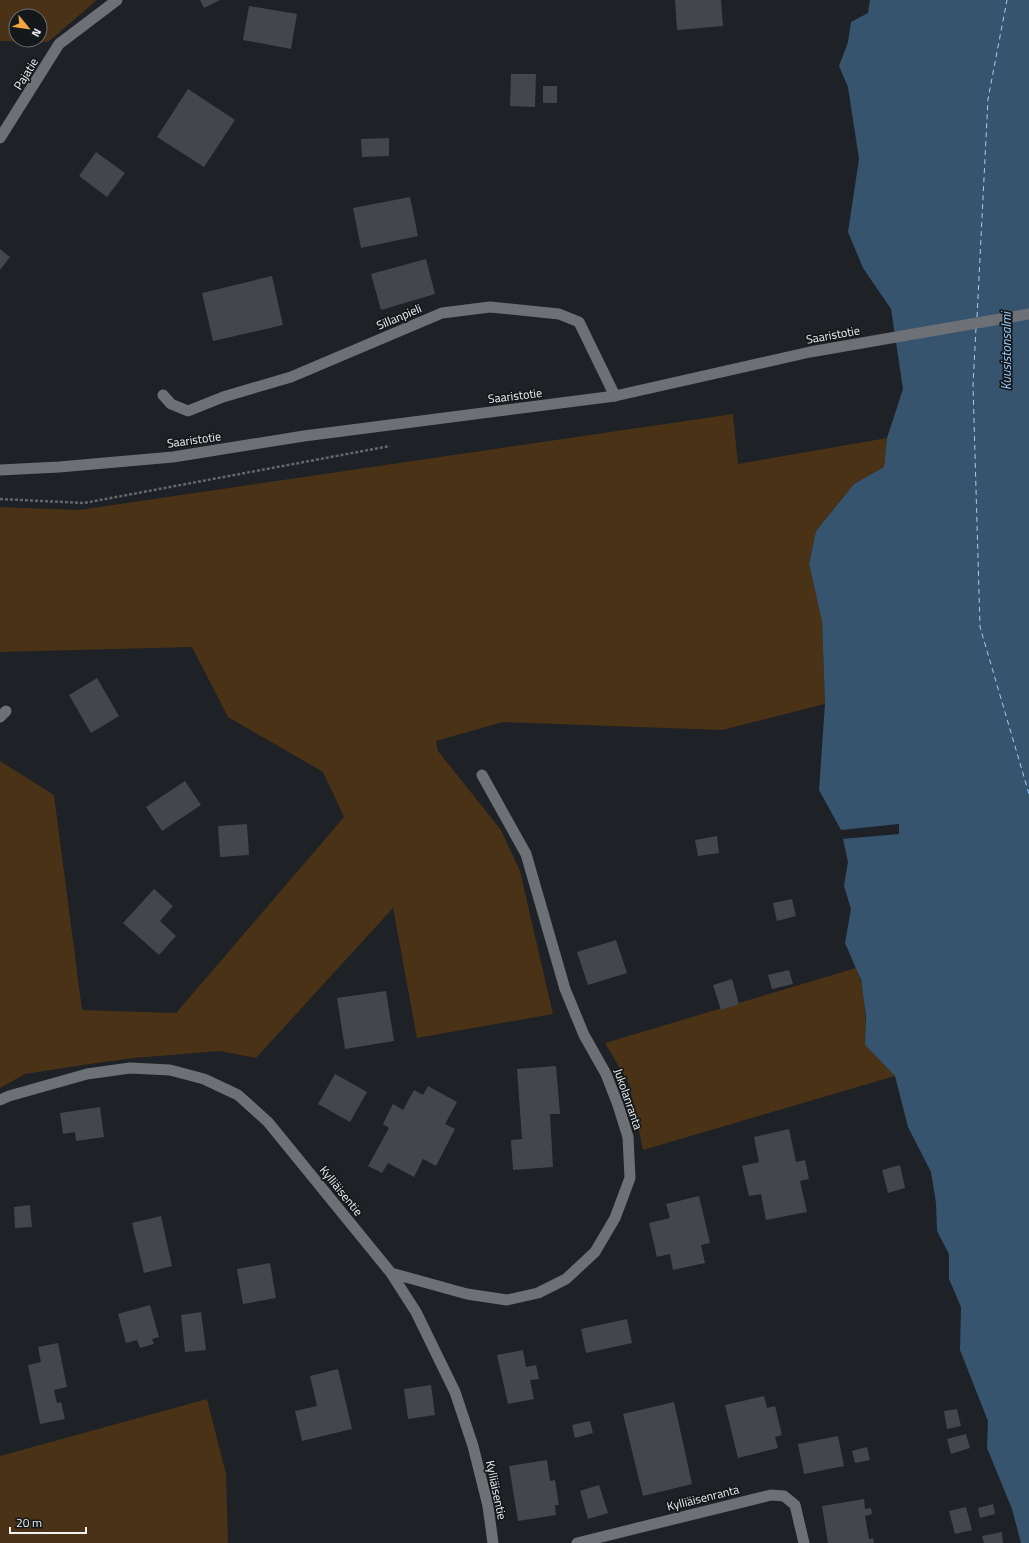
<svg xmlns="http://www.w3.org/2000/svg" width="1029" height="1543" font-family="'Titillium Web',sans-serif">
  <rect width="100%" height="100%" fill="#1e2125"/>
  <path fill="#493216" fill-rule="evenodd" d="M0,0h97l-49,42 -48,-1zM16,16h24v24h-24z
    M733,414l5,50 149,-26 -3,29 -30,17 -38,47 -7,32 13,58 3,83 -103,26 -219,-8 -67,19 2,10 63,79 19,41 33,143 -136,24 -24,-130 -137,150 -36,-7 -86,7 -45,6 -64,10 -25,14v-327l54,34 28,215 94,3 168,-196 -21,-45 -95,-55 -36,-70 -192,5v-145l79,3z
    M856,968c10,24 10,51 9,77l30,31 -252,74 -14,-66 -24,-41z
    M207,1399l19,75 2,69h-228v-87z"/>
  <path fill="#37546f" d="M870,0h159v1543h-8l-9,-34 -25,-61 1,-27 -28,-71 1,-43 -12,-28v-25l-12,-23 -1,-28 -5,-31 -23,-45 -13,-51 -30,-31 1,-29 -5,-36 -16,-37 6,-34 -7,-23 4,-24 -7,-32 -22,-40 6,-86 -3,-83 -13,-57 7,-33 38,-47 30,-17 3,-29 16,-49 -12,-80 -28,-41 -15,-36 11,-73 -11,-72 -9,-21 9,-24 3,-20 17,-9z"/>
  <path fill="#1e2125" d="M899,824v10l-57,5 -1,-9z"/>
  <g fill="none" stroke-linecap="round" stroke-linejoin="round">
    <path stroke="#9bceff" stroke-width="1" stroke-dasharray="5 4" stroke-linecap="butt" d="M977,317l11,-218 19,-99
      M976,328l-3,57 7,242 49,167"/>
  </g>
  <path fill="#43474b" d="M200,0h20l-16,8z
    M675,0h46l2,26 -46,4z
    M249,6l48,8 -6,35 -48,-9z
    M511,74h25l-1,33 -25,-1z
    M543,86h14v17h-14z
    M188,89l47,31 -31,47 -47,-30z
    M389,138v18l-27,1 -1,-18z
    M96,152l29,21 -18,24 -28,-21z
    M410,197l8,39 -57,12 -8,-40z
    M0,249l10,8 -10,13z
    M426,259l9,35 -54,16 -10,-36z
    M272,276l11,49 -70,16 -11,-48z
    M97,678l22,38 -28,17 -22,-38z
    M185,781l16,24 -39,26 -16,-24z
    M247,824l2,31 -29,2 -2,-31z
    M717,836l2,17 -21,3 -3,-16z
    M154,889l19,17 -13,15 16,15 -17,19 -36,-32z
    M792,899l4,17 -19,5 -4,-18z
    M616,940l11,33 -39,12 -11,-33z
    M789,970l4,14 -21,5 -4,-14z
    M732,979l7,25 -18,6 -8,-25z
    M386,991l8,50 -49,8 -8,-51z
    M556,1066l4,48h-10l3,53 -40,3 -2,-30 11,-1 -5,-70z
    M335,1074l32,18 -17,30 -32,-18z
    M428,1086l29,16 -12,22 10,5 -19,37 -13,-7 -9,18 -26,-14 -6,10 -14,-7 21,-38 -6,-4 10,-20 10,6 11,-20 9,5z
    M100,1107l4,30 -28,4 -1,-9 -12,2 -3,-21z
    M789,1129l7,33 9,-2 4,19 -9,2 7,31 -41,8 -5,-26 -12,2 -7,-30 17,-4 -5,-25z
    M900,1165l5,23 -17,5 -6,-23z
    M699,1196l11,47 -9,2 4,18 -32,7 -3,-16 -13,3 -8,-34 21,-5 -4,-14z
    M30,1205l2,22 -17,1 -1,-21z
    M161,1216l11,50 -28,7 -12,-50z
    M270,1263l6,35 -33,6 -6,-35z
    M150,1305l9,32 -7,2 2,5 -14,4 -3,-8 -11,3 -8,-29z
    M201,1312l5,38 -21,2 -4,-37z
    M627,1319l5,24 -46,10 -5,-24z
    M58,1343l9,44 -13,3 3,13 4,-1 4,17 -25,5 -12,-59 13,-3 -3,-15z
    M523,1350l3,17 10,-2 3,14 -9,1 4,19 -26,5 -11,-49z
    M338,1369l14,60 -50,12 -7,-30 22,-5 -7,-30z
    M431,1385l4,30 -27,4 -4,-30z
    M764,1396l3,12 8,-2 7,29 -7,2 3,11 -40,10 -13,-53z
    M674,1402l18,82 -49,12 -20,-82z
    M957,1409l4,17 -14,3 -3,-18z
    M590,1421l3,12 -18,5 -3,-13z
    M966,1434l4,14 -19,6 -4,-15z
    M838,1436l6,30 -40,8 -6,-30z
    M867,1447l3,13 -15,3 -3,-12z
    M547,1460l3,21 5,-1 4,25h-4l1,10 -38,6 -9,-55z
    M599,1485l9,28 -20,6 -8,-28z
    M864,1499l1,10 6,-1 1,6 -7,2 4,23 4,-1 1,5h-46l-6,-37z
    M993,1504l2,10 -15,4 -2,-10z
    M966,1507l6,23 -17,4 -6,-23z
    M1002,1532l1,11h-19l-2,-7z"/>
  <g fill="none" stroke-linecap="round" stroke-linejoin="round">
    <path stroke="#64676a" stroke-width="2.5" stroke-dasharray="3 2" stroke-linecap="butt" d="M0,499l84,4 306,-57"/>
    <path stroke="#6d7175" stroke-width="11" d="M0,138l59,-94 58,-44
      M163,395l8,9 17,7 35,-14 68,-20 151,-64 48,-6 69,7 20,8 36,74
      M0,717l6,-6
      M0,1100l9,-4 78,-22 43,-6 40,2 34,9 34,16 30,27 123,151 25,39 39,80 18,54 15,60 5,37
      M391,1273l76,21 40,6 31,-7 28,-14 29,-27 20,-34 15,-40 -2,-41 -10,-32 -12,-31 -22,-39 -19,-46 -39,-135 -44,-79
      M577,1543l194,-48 13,1 11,9 9,38"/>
    <path stroke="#6d7175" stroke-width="11" d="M0,470l59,-3 114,-10 131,-21 311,-40 195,-44 219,-38"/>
  </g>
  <g text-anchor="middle" stroke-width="3.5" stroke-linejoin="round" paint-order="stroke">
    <g font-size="12" fill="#eef0f2" stroke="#15181b">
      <text transform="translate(26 74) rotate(-58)" y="4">Pajatie</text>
      <text transform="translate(399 317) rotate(-23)" y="4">Sillanpieli</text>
      <text transform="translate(833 335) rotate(-10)" y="4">Saaristotie</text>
      <text transform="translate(515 396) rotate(-7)" y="4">Saaristotie</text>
      <text transform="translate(194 440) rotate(-8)" y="4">Saaristotie</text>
      <text transform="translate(628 1099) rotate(71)" y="4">Jukolanranta</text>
      <text transform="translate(341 1191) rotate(51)" y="4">Kylliäisentie</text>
      <text transform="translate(496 1490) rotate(78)" y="4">Kylliäisentie</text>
      <text transform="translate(703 1498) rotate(-14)" y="4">Kylliäisenranta</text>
    </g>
    <g font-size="13" font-style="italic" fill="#9bceff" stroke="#15181b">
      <text transform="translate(1006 351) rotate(-90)" y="5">Kuusistonsalmi</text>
    </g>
  </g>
  <g transform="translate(28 28) rotate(119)"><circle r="19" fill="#15181b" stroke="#6c6e71"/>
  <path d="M0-3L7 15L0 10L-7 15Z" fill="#f2a540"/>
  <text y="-6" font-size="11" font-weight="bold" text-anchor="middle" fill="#eef0f2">N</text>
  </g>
  <path d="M10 1527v6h76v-6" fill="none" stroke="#eef0f2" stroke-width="2"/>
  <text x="16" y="1527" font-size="12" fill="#eef0f2" stroke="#15181b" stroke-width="3" paint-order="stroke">20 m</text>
</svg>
